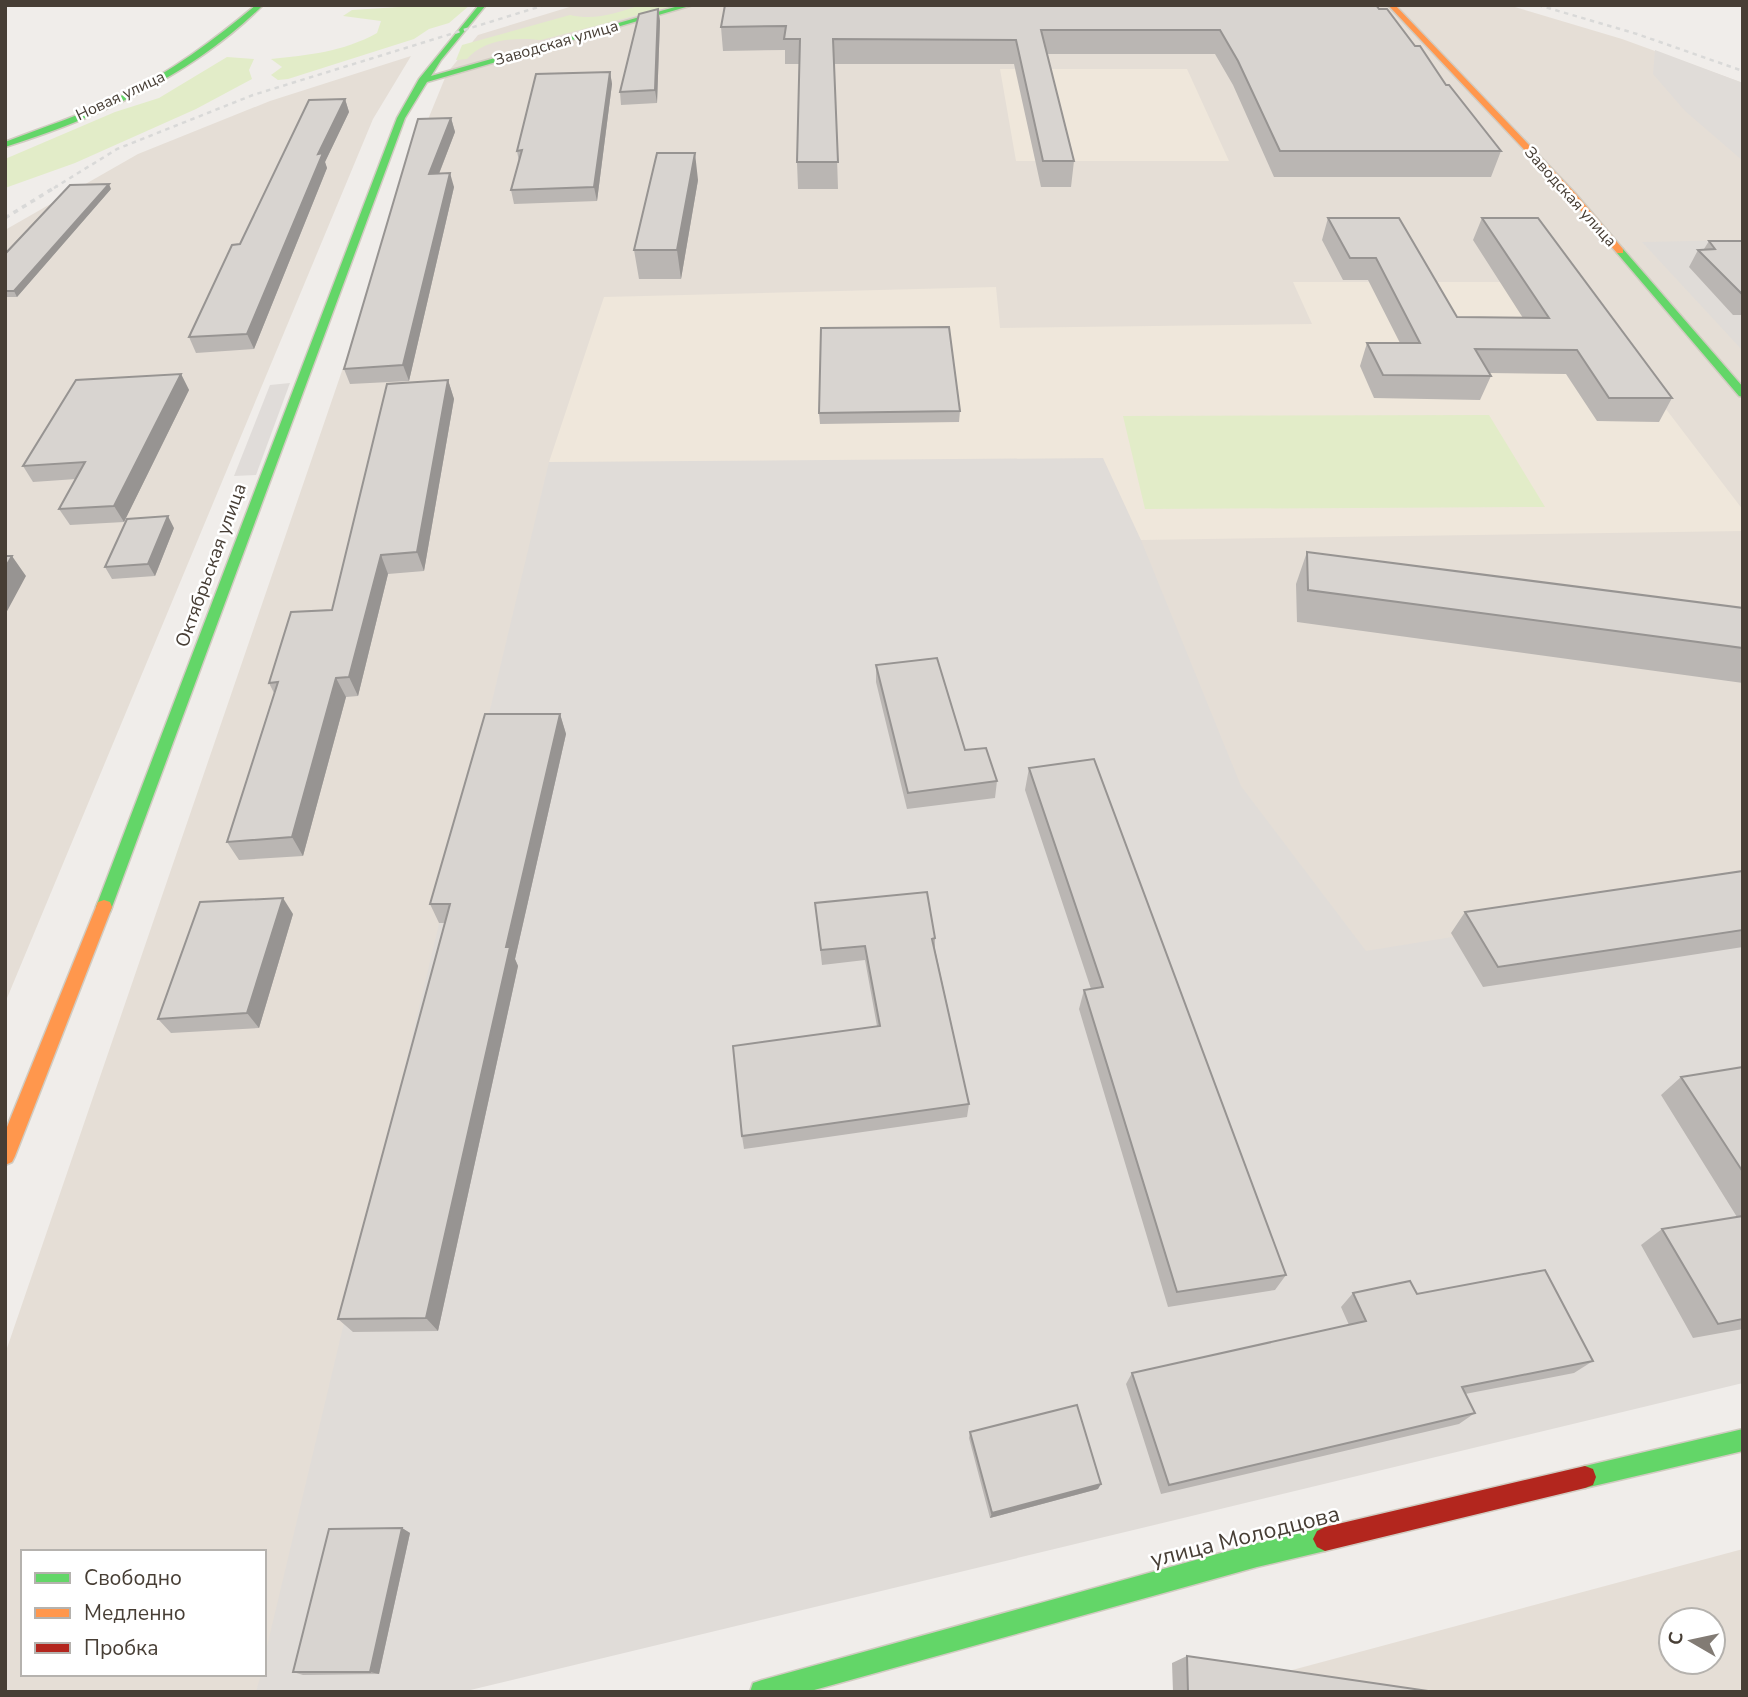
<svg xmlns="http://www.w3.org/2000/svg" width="1748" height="1697" font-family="'Nunito Sans',sans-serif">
  <rect width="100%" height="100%" fill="#f0edea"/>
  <path fill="#e5ded6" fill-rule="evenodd" d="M576,5h932l114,34 121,44v1276l-1359,333h-379v-338l424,-1237 18,-44 31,-38zM23,1552h241v122h-241z
    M411,56l-38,63 -368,884v-773l133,-76 132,-53z
    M1743,1549v143h-533zM1671,1620h42v42h-42z"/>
  <path fill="#e0dcd8" d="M1655,50l88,33v78l-58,-50 -32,-37z
    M1743,240v111l-101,-109z
    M1014,458h89l38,82 100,246 125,165 377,-61v493l-1281,309h-206l5,-18h3v-15l285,-1197z"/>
  <path fill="#efe7db" d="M1000,69h187l42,92h-213z
    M1293,282h276l174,228v21l-602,9 -38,-82 -554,4 55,-165 392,-10 4,41 312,-4z"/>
  <path fill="#e2ecc8" d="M430,5h40l-21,18 -20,6 -15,10 -126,40 -10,1 -7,-5 11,-8 -11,-8c37,-4 72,-7 106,-26l4,-12 -38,-5 9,-6z
    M641,5h35l-135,35c-25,-3 -57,-1 -74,19l-11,1 6,-15 108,-30c26,6 46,-2 71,-10z
    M227,57l27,2 -5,11 3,9 -56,30 -121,54 -70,25v-29l110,-47 44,-14z
    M1489,415l56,92 -400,2 -22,-93z"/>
  <path fill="#e0dcd9" d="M290,383l-34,92 -22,1 36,-91z"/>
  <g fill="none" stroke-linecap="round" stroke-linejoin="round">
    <defs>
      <path id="fast" d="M256,5h7c-70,70 -165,113 -258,142v-5c39,-15 79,-28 116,-46 49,-23 93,-56 135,-91z
        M479,5h7l-45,55 -10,16 251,-71h11l-266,77 -22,36 -293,789 -2,5h-12l-2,-5 301,-789 22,-39z
        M1617,249h6l120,138v10l-4,-1 -122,-143z
        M1743,1429v22l-158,37 -8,-3 -3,-8 3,-8 8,-3z
        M1325,1527l8,4 4,8 -4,8 -8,4 -68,16 -450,125h-57l3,-9 9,-3 495,-137z"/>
      <path id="slow" d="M1388,5h7l180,188 48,56v4h-6l-48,-56z
        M104,900l6,2 2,5 -97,249 -3,6 -7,3v-33l91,-225 2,-5z"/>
      <path id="jam" d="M1585,1466l8,3 3,8 -3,8 -8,3 -260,63 -8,-4 -4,-8 4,-8 8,-4z"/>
    </defs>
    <use href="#fast" stroke="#d1cbc1" stroke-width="3"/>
    <use href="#slow" stroke="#d1cbc1" stroke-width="3"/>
    <use href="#jam" stroke="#d1cbc1" stroke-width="3"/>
    <use href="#fast" fill="#63d668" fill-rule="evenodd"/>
    <use href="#slow" fill="#ff974d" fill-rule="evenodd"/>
    <use href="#jam" fill="#b3261e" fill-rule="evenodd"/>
    <path stroke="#d9d9d8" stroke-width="2.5" stroke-dasharray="4.5 4.5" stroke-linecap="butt" d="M1538,5l99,29 106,37
      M54,188l63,-39 136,-54 292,-90"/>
    <path stroke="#d9d9d8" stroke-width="3.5" stroke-dasharray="5 5" stroke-linecap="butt" d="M5,218l52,-32"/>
  </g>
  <path fill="#bab6b3" d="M658,9l2,12 -3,82 -36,2 -1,-13z
    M1379,9l36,37 86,105 -10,26h-217l-41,-92 -18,-31h-168l27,107 -3,26h-30l-27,-123h-180l4,125h-40l-1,-27 2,-98h-14v-14l-62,1 -2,-24z
    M610,72l2,12 -15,117 -83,3 -3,-14 8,-28 -2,-11z
    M345,99l4,13 -24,50 2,6 -73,181 -58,4 -7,-16 51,-93z
    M451,118l4,14 -16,42 15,13 -45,194 -59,3 -6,-15z
    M698,180l-17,99h-42l-5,-29z
    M111,189l-94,108h-12v-43z
    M1328,218l129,99 66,1 -50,-78 9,-22 190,180 -13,24 -62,-1 -31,-47 -77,-1 2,3 -11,24 -106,-2 -14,-32 7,-23h33l-32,-63h-25l-21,-40z
    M1709,241h34v74h-10l-44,-48 9,-17 6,-1z
    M181,374l8,16 -65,132 -54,3 -11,-16 17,-30 -43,3 -10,-16z
    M448,380l6,19 -30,172 -36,3 -30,122 -12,1 -43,159 -64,4 -12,-18 47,-149 -5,-10 63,-73z
    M960,411l-1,11 -139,2 -1,-11z
    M174,528l-19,48 -43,3 -7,-12z
    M1307,552l436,56v75l-446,-61 -1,-38z
    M876,665l121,116 -2,17 -88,11 -31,-127z
    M560,714l6,20 -51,225 3,7 -80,365 -85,1 -15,-13 107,-396h-6l-9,-19z
    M1029,768l257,507 -11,15 -107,17 -89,-298 5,-19 7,-1 -66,-199z
    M1743,871v76l-260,40 -32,-54 14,-21z
    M815,903l120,35v11l34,155 -2,13 -223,32 -2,-13 135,-110 -12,-66 -43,5z
    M293,914l-34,114 -88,5 -13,-14z
    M1743,1067v262l-50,9 -52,-93 21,-16 75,-12 -76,-122 20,-18z
    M1353,1293l64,1 176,67 -19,12 -109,21 10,19 -16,11 -298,70 -35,-110 6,-11 217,-48 -8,-18z
    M970,1432l128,57 -108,29 -21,-80z
    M402,1528l8,5 -31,141 -76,1 -10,-3z
    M1187,1656l248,36h-262l-1,-29z"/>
  <path fill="#979492" d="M658,9l2,12 -3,82 -2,-13z
    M610,72l2,12 -15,117 -3,-14z
    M345,99l4,13 -24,50 2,6 -73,181 -7,-15 71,-180z
    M451,118l4,14 -22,57 -4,-15z
    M695,153l3,27 -17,99 -4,-29z
    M450,173l4,14 -45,194 -6,-16z
    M109,184l2,5 -94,108 -3,-6z
    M181,374l8,16 -65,132 -10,-16z
    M448,380l6,19 -30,172 -7,-19z
    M168,516l6,12 -19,48 -7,-12z
    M381,555l7,19 -30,122 -9,-19z
    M12,556l14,20 -21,39v-47z
    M336,678l10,19 -43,159 -11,-19z
    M560,714l6,20 -51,225 3,7 -80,365 -12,-13 80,-371z
    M283,898l10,16 -34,114 -12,-15z
    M1101,1484l-3,5 -108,29 2,-5z
    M402,1528l8,5 -31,141 -9,-2z"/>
  <path fill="#d8d4d0" stroke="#979492" stroke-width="2" d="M725,5h651l3,4h8l28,37h5l26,39h3l52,66h-221l-42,-90 -18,-31h-179l33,131h-31l-27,-121 -183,-1 5,123h-41l3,-123h-16l2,-13 -65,1z
    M658,9l-3,81 -35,2 19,-78z
    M610,72l-16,115 -83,3 11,-40 -5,1 19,-77z
    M345,99l-27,55 5,-1 -76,181 -58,3 43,-92 8,-1 69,-144z
    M451,118l-22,56 21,-1 -47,192 -59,4 74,-250z
    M657,153h38l-18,97h-43z
    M109,184l-95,107h-9v-37l65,-69z
    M1328,218h71l58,99 92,1 -67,-100h56l134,180h-63l-32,-48 -102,-1 16,27 -108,-1 -16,-32h53l-44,-85h-26z
    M1709,241h34v54l-45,-45 17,-1z
    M949,327l11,84 -141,2 2,-85z
    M181,374l-67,132 -55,3 26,-47 -62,4 53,-86z
    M448,380l-31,172 -36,3 -32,122 -13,1 -44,159 -65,5 51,-160 -9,1 22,-71 41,-2 55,-226z
    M168,516l-20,48 -43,3 22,-48z
    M1307,552l436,56v40l-435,-58z
    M5,556h7l-7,12z
    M937,658l28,92 21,-2 11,33 -89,12 -32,-128z
    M485,714h75l-54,233h4l-84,371 -88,1 112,-415h-20z
    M1094,759l192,516 -109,17 -93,-302 19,-3 -74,-219z
    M1743,871v59l-245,37 -33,-55z
    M927,892l8,46 -3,1 37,165 -227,32 -9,-90 147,-20 -15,-80 -44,4 -6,-47z
    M283,898l-36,115 -89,6 42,-117z
    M1743,1067v105l-62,-95z
    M1743,1216v103l-25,5 -56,-95z
    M1545,1270l48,91 -131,26 13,26 -306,72 -37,-112 234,-52 -13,-28 57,-12 7,13z
    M1077,1405l24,79 -109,29 -22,-81z
    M402,1528l-32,144h-77l36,-143z
    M1187,1656l248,36h-247z"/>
  <g text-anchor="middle" stroke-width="5" stroke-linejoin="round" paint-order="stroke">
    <g font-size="16" fill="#473e35" stroke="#fff">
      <text transform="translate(556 42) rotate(-16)" y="6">Заводская улица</text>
      <text transform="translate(120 95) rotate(-25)" y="6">Новая улица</text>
      <text transform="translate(1571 196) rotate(48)" y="6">Заводская улица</text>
    </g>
    <g font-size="19" fill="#473e35" stroke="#fff">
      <text transform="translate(210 565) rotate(-70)" y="7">Октябрьская улица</text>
    </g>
    <g font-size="23" fill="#473e35" stroke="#fff">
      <text transform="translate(1245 1536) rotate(-14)" y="8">улица Молодцова</text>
    </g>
  </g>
  <rect width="1748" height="1697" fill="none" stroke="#473e35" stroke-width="14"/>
  <rect x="21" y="1550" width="245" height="126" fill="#ffffff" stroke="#b5b2ae" stroke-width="2"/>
  <rect x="35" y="1573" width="35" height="10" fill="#63d668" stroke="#b5b2ae" stroke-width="2"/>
  <text x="84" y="1585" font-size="21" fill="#473e35">Свободно</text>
  <rect x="35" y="1608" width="35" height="10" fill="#ff974d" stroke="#b5b2ae" stroke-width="2"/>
  <text x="84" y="1620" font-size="21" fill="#473e35">Медленно</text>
  <rect x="35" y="1643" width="35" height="10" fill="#b3261e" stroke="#b5b2ae" stroke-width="2"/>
  <text x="84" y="1655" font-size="21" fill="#473e35">Пробка</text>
  <g transform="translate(1692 1641) rotate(279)"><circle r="33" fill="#ffffff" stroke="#b5b2ae" stroke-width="2"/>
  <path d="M0-5L12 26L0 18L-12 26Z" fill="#827b74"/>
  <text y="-10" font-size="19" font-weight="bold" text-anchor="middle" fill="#473e35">С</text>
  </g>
</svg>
